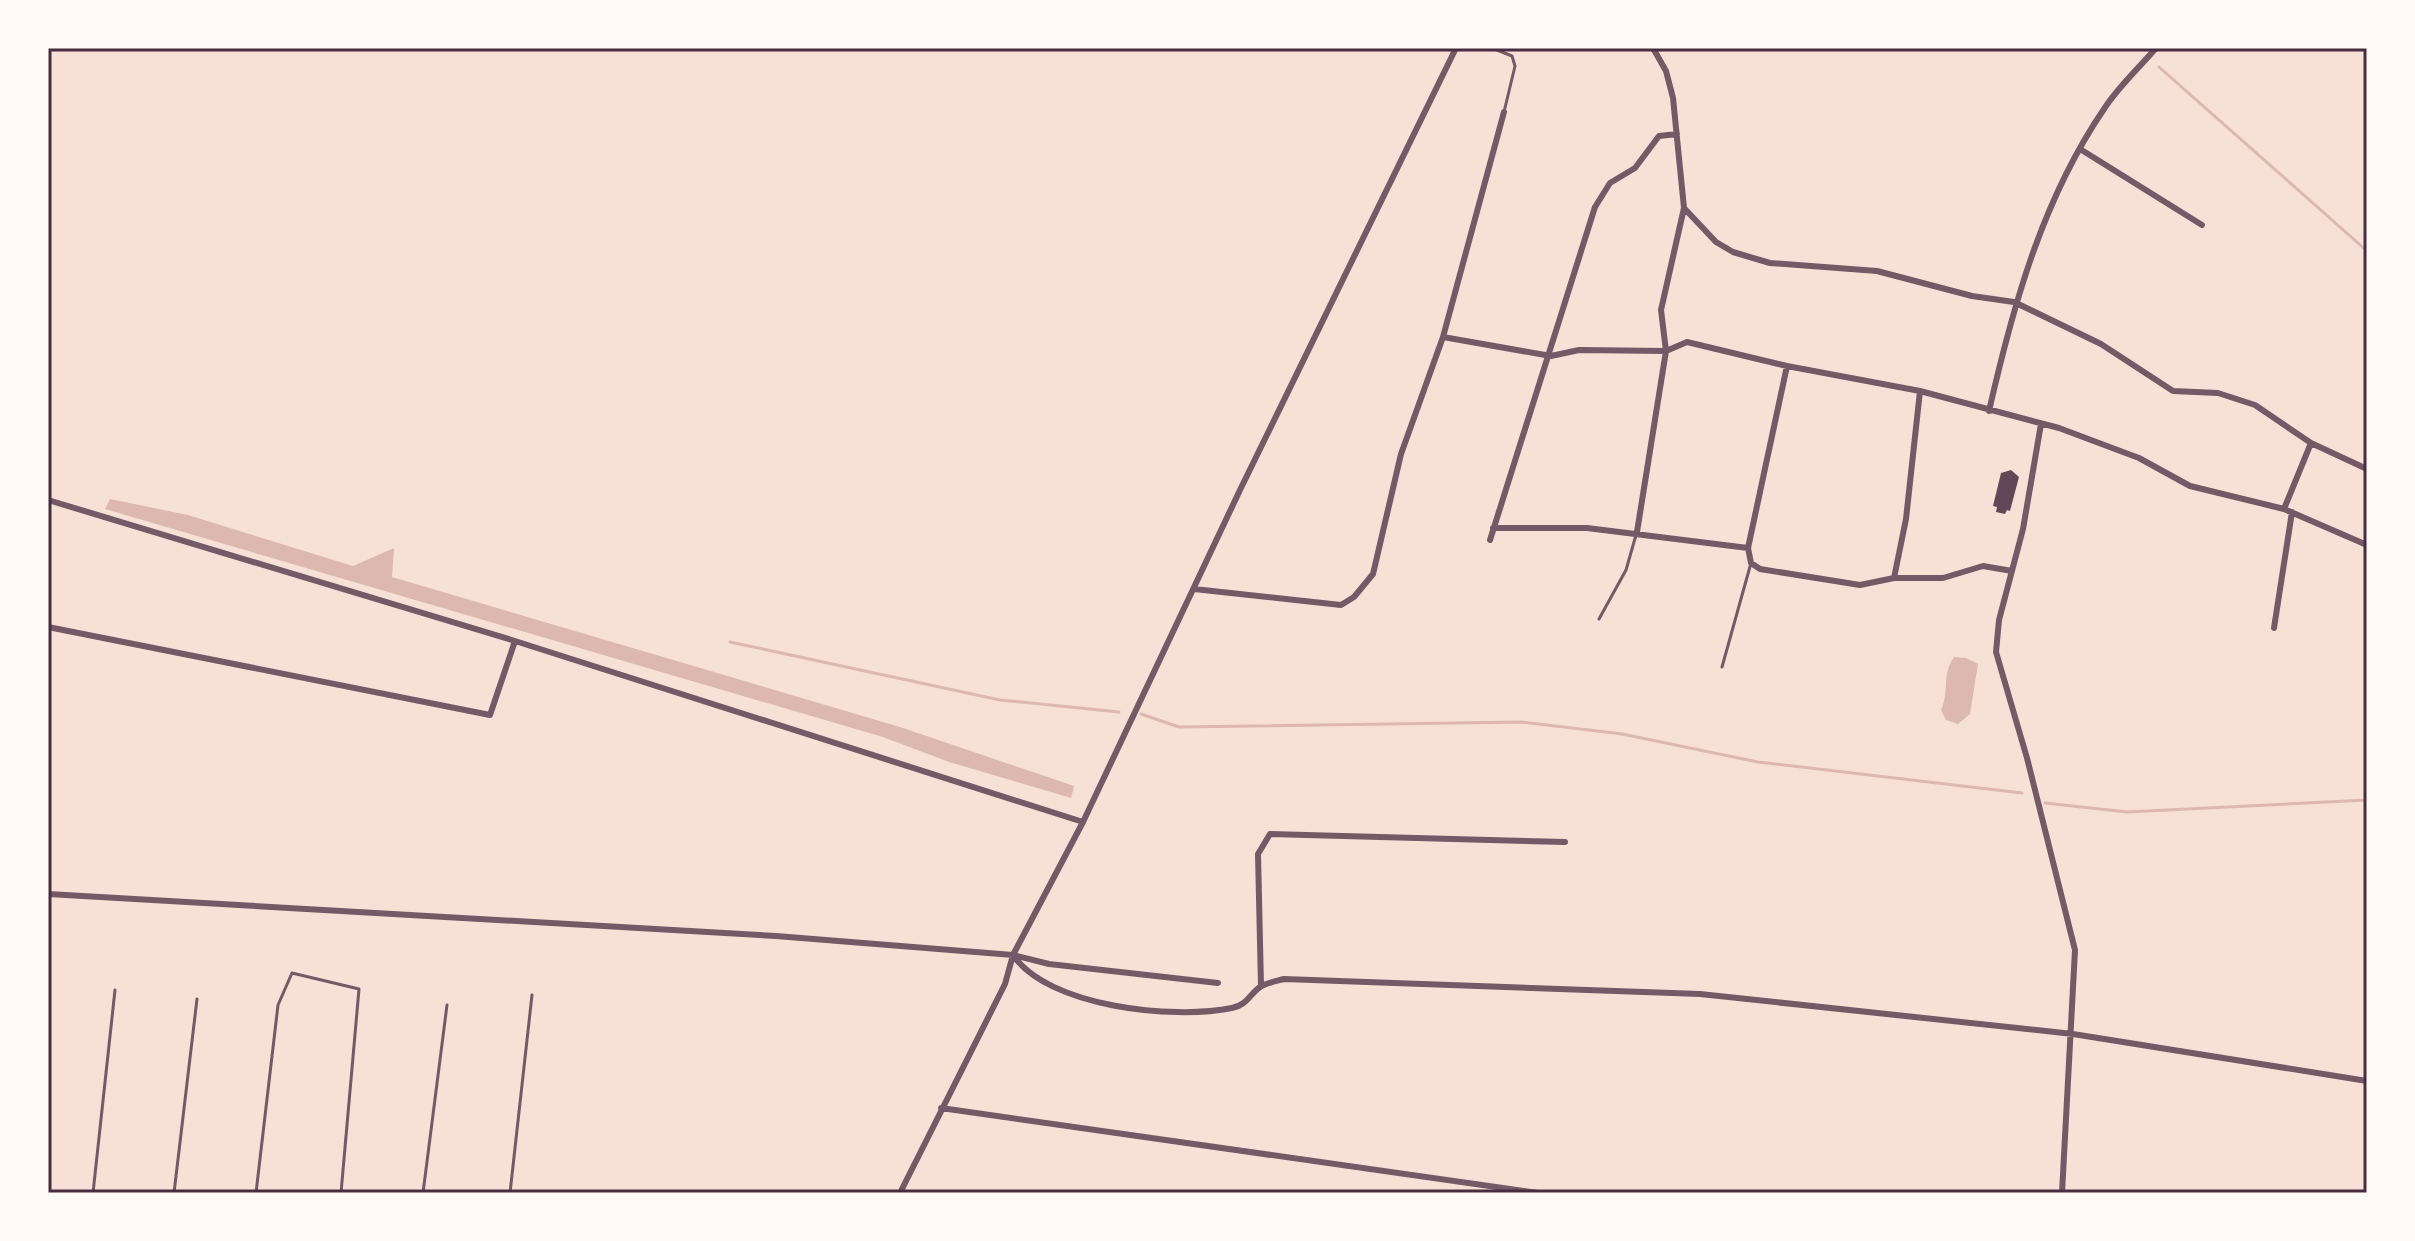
<svg xmlns="http://www.w3.org/2000/svg" width="2415" height="1241" font-family="Ubuntu,sans-serif">
  <rect width="100%" height="100%" fill="#f7e1d7"/>
  <path fill="#dcb8b0" d="M110,499l78,16 165,51 41,-18 -2,29 508,150 174,59 -3,12 -122,-36 -66,-25 -778,-228z
    M1954,657l12,1 12,6 -8,50 -12,10 -12,-4 -5,-10c9,-19 0,-34 13,-53z"/>
  <g fill="none" stroke-linecap="round" stroke-linejoin="round">
    <path stroke="#dcb8b0" stroke-width="3" d="M2159,67l208,184
      M730,642l270,58 119,12
      M1141,714l38,13 342,-5 101,12 136,28 264,31
      M2045,803l82,9 240,-12"/>
  </g>
  <path fill="#644757" d="M2011,470l8,7 -9,34 -3,-1 -2,4 -9,-2 1,-5 -4,-1 8,-33z"/>
  <g fill="none" stroke-linecap="round" stroke-linejoin="round">
    <path stroke="#755966" stroke-width="3" d="M1492,48l20,8 3,10 -11,46
      M1599,619l27,-49 10,-35
      M1722,667l29,-104
      M93,1193l22,-203
      M174,1193l23,-194
      M256,1193l22,-188 14,-32 67,16 -18,204
      M423,1193l24,-188
      M510,1193l22,-198"/>
    <path stroke="#755966" stroke-width="6" d="M1653,48l13,23 7,27 11,110 32,34 17,10 37,11 107,8 95,25 42,6 87,42 72,47 45,2 37,12 56,38 56,26
      M2080,149l122,76
      M1443,337l108,19 28,-6 87,1 21,-9 100,24 133,25 139,37 80,30 51,28 94,23 83,36
      M1989,411c24,-105 53,-211 115,-302 14,-22 35,-41 52,-61
      M2041,424l-18,105 -24,91 -3,32 31,106 48,192 -13,243
      M48,500l467,141 568,181
      M2284,509l27,-66
      M1493,528h94l161,20 3,15 9,6 100,16 34,-7h49l40,-12 29,5
      M1637,532l29,-181 -5,-41 23,-102
      M1490,540l105,-333 15,-24 25,-15 24,-32 18,-2
      M1748,548l39,-182
      M1894,578l12,-59 14,-128
      M1194,589l147,16 13,-8 19,-23 28,-120 42,-117 61,-225
      M48,627l442,88 25,-74
      M2274,628l18,-116
      M48,894l728,42 237,19 36,9 169,19
      M1013,955c35,52 160,65 219,53 15,-3 17,-13 28,-21 6,-4 17,-6 24,-8l416,15 373,40 294,47
      M1261,986l-3,-132 12,-20 295,8
      M941,1108l597,85
      M900,1193l105,-209 8,-29 70,-133 157,-332 216,-442"/>
  </g>
  <rect width="2415" height="1241" fill="none" stroke="#fffaf5" stroke-width="100"/>
  <rect x="50" y="50" width="2315" height="1141" fill="none" stroke="#4a2c40" stroke-width="3"/>
</svg>
